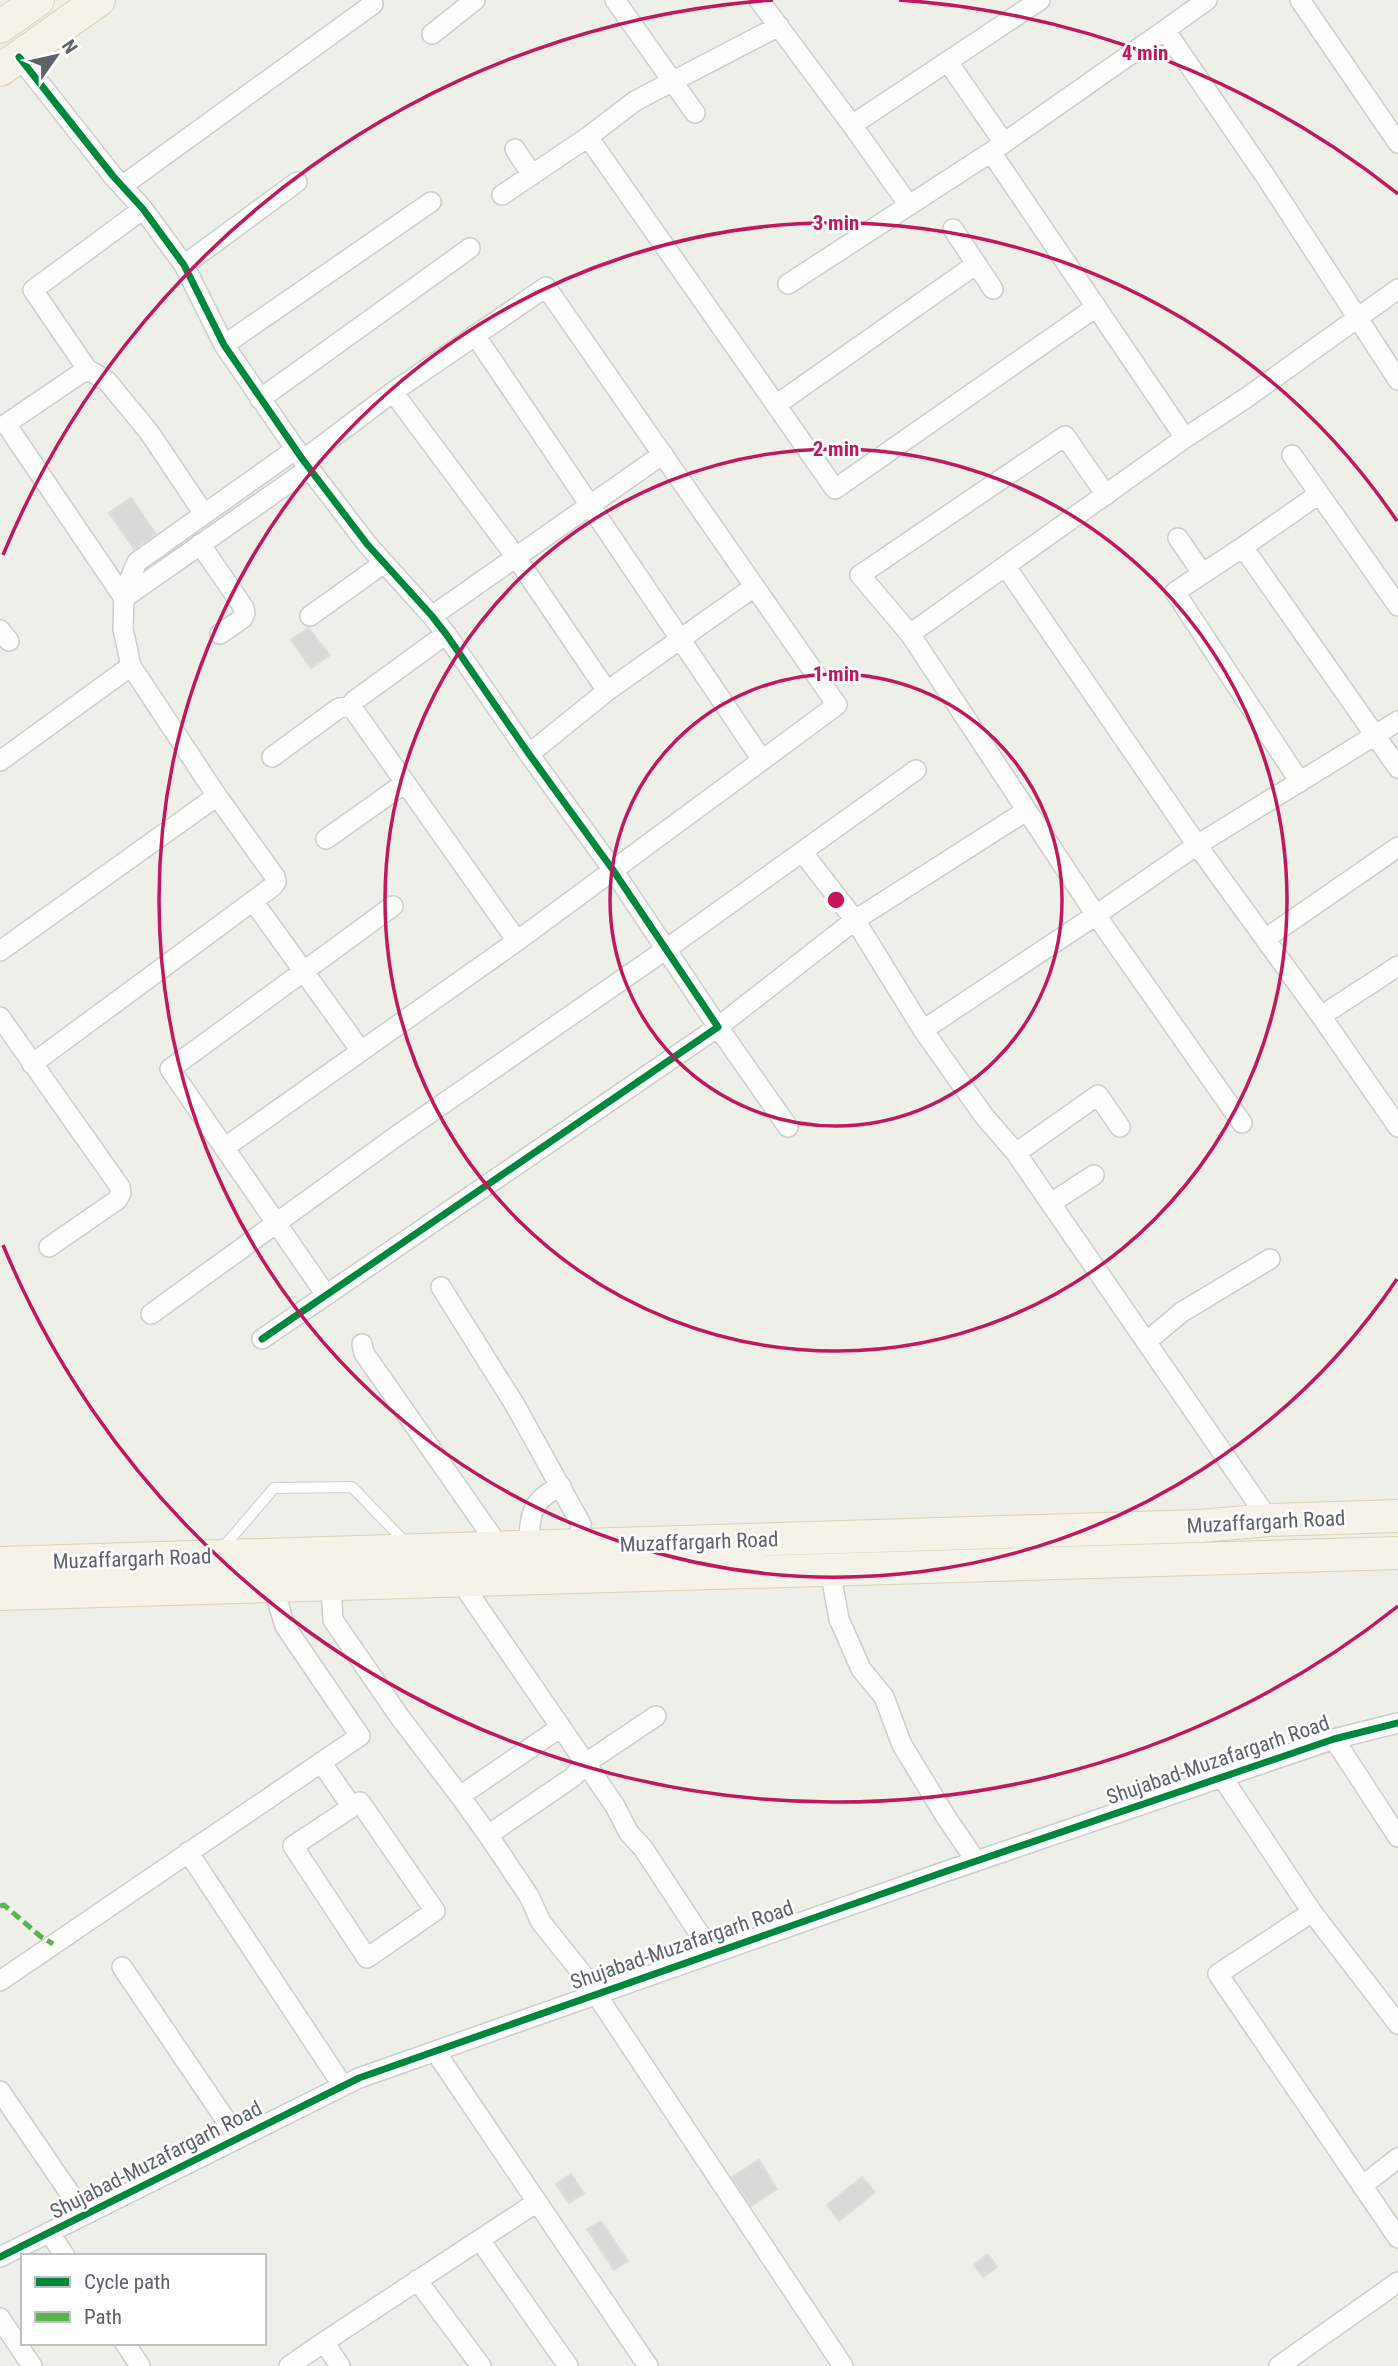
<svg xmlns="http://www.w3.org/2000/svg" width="1398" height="2366" font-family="'Roboto Condensed',sans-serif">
  <rect width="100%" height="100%" fill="#efefea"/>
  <path fill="#d8d8d5" stroke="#deddd9" stroke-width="2" d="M131,498l25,36 -22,15 -25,-36z
    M308,628l22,27 -19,13 -20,-28z
    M759,2160l18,29 -26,17 -19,-29z
    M571,2174l13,19 -15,10 -13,-19z
    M862,2177l13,15 -36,29 -12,-16z
    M601,2221l27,40 -14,9 -27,-41z
    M988,2254l9,13 -14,10 -9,-12z"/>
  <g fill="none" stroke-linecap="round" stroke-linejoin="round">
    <defs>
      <path id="service" d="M221,1550l53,-62 78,-1 53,55"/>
      <path id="minor" d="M615,0l80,113
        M759,0l93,125 188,-125
        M1207,0l-42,30 101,147 132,203
        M1300,0l98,143
        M779,26l-144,75 -47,36 247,352 261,-182
        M432,34l43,-34
        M19,57l94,119 30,33 41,56 40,80 79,115 64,84 65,72 14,18 83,120 84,116 105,157 -456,312
        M948,62l56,81
        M852,125l56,79
        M515,149l17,26
        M991,152l194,286 -275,196 186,281 101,-70 -191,-278
        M122,186l251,-182
        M502,195l86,-58
        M143,209l-110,81 54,79 20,12 42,51 55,82
        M953,229l40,60
        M184,265l113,-83
        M788,284l203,-132 174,-122
        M475,335l287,425
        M224,345l207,-143
        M87,369l-81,55 118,174 186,-130
        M393,392l123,165 91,134
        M260,399l210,-151
        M776,405l199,-140
        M1185,438l61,-40 152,-109
        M1292,455l106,151
        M1319,494l-76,53 155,221
        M1178,538l24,35
        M200,544l44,64 1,5 -2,5 -23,16
        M1243,547l-68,45 125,190
        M310,616l74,-53
        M432,616l231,-162
        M0,630l9,11
        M446,634l-92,67 -3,5 166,235
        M910,634l-50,-59 205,-139 41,59
        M1398,721l-201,124 124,171 77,111
        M529,754l78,-63 147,-104
        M272,757l67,-49 12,-2
        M0,761l131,-95 -8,-37 1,-37 13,-30 159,-113
        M326,839l79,-56
        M803,853l52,67 68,110 173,-115 146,208
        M253,901l108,150
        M1265,939l133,-92
        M0,951l217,-155 -86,-130
        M1321,1016l77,-50
        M0,1017l120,170 1,6 -4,7 -68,47
        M923,1030l61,86 32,37 253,367
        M32,1064l240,-177 4,-5 -1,-5 -58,-81
        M788,1127l-70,-100 137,-107 171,-109
        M224,1148l293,-207 320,-236 -291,-418 -153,105 -90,68
        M1016,1153l82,-58 22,32
        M1051,1203l43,-28
        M441,1287l74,118 66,119 -2,21
        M326,1295l-156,-226 223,-163
        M151,1314l247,-179 267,-185 251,-180
        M1146,1342l36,-30 88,-53
        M362,1344l2,9 136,195
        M528,1547c3,-32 1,-46 33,-61
        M830,1570l9,49 22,50 23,28 18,48 44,72 30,44
        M461,1582l154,224 14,27 14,15 69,105
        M331,1585l2,35 66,96 61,80
        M1334,1739l64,98
        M321,1762l31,45 8,-5 75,109 -68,47 -74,-112 59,-39
        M1222,1777l90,135 -94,62 180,264
        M488,1835l-28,-39 101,-69
        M188,1852l155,234
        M1312,1912l86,112
        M122,1967l116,171
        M584,1976l-43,-54 -12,-26 -41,-61 85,-58 13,-14 70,-47
        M0,1981l360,-245 -75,-110 -12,-39
        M596,1994l247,372
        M435,2051l213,315
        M0,2091l84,123
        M1362,2186l36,-28
        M49,2232l16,24
        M480,2240l88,126
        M0,2257l359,-179 588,-207 387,-132 64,-16
        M417,2280l64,86
        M0,2318l32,48
        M324,2342l213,-140
        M125,2343l15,23
        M289,2366l35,-24 16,24
        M1279,2366l119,-84"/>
      <path id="primary" d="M0,27l38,-27
        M0,70l99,-70
        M0,1563l1200,-37 69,-6 129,-4
        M0,1594l1398,-41"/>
    </defs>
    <use href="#service" stroke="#cccdcc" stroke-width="12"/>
    <use href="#minor" stroke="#cccdcc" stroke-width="22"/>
    <use href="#primary" stroke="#d8d1b6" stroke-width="34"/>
    <use href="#service" stroke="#fdfdfc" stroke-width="10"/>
    <use href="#minor" stroke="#fdfdfc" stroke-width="19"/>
    <use href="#primary" stroke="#f4f2e9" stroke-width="32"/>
    <path stroke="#58b549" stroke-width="5" stroke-dasharray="10 5" stroke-linecap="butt" d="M0,1906l4,-1 36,31 13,8"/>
    <defs>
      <path id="cycleway" d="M19,57l94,119 30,33 41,56 40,80 79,115 64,84 65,72 14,18 83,120 84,116 105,157 -456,312
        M0,2257l359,-179 588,-207 387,-132 64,-16"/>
    </defs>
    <use href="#cycleway" stroke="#fff" stroke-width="11"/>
    <use href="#cycleway" stroke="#00873e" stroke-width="7"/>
  </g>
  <g fill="none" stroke="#c2185b" stroke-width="3.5">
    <circle cx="836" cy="900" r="226"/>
    <circle cx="836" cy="900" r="451"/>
    <path d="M1397 1279A677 677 0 1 1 1397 521"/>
    <path d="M1398 1606A902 902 0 0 1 3 1245M3 555A902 902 0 0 1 773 0M899 0A902 902 0 0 1 1398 194"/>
  </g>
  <g text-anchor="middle" stroke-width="5" stroke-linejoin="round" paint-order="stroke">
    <g font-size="21" fill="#5e6269" stroke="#fff">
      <text transform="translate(1266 1522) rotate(-3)" y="7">Muzaffargarh Road</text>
      <text transform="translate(699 1542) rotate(-2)" y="7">Muzaffargarh Road</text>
      <text transform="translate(132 1559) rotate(-2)" y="7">Muzaffargarh Road</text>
      <text transform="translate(1218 1760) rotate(-19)" y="7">Shujabad-Muzafargarh Road</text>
      <text transform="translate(682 1945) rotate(-19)" y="7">Shujabad-Muzafargarh Road</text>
      <text transform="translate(156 2160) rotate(-27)" y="7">Shujabad-Muzafargarh Road</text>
    </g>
  </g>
  <circle cx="836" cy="900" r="10" fill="#c2185b" stroke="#fff" stroke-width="3.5"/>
  <g font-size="21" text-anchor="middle" font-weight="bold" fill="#c2185b" stroke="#fff" stroke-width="5" stroke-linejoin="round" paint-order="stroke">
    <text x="1145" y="60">4 min</text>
    <text x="836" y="230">3 min</text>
    <text x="836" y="456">2 min</text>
    <text x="836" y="681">1 min</text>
  </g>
  <rect x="21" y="2254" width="245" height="91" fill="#ffffff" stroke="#bfc0c3" stroke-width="2"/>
  <rect x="35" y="2277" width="35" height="10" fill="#00873e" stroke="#bfc0c3" stroke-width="2"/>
  <text x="84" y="2289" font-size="21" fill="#5e6269">Cycle path</text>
  <rect x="35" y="2312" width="35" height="10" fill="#58b549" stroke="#bfc0c3" stroke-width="2"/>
  <text x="84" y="2324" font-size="21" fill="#5e6269">Path</text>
  <g transform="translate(56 56) rotate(56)" stroke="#ffffff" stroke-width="5" paint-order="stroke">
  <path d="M0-5L12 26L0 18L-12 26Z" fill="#5e6269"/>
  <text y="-10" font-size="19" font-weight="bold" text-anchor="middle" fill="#5e6269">N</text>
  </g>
</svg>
